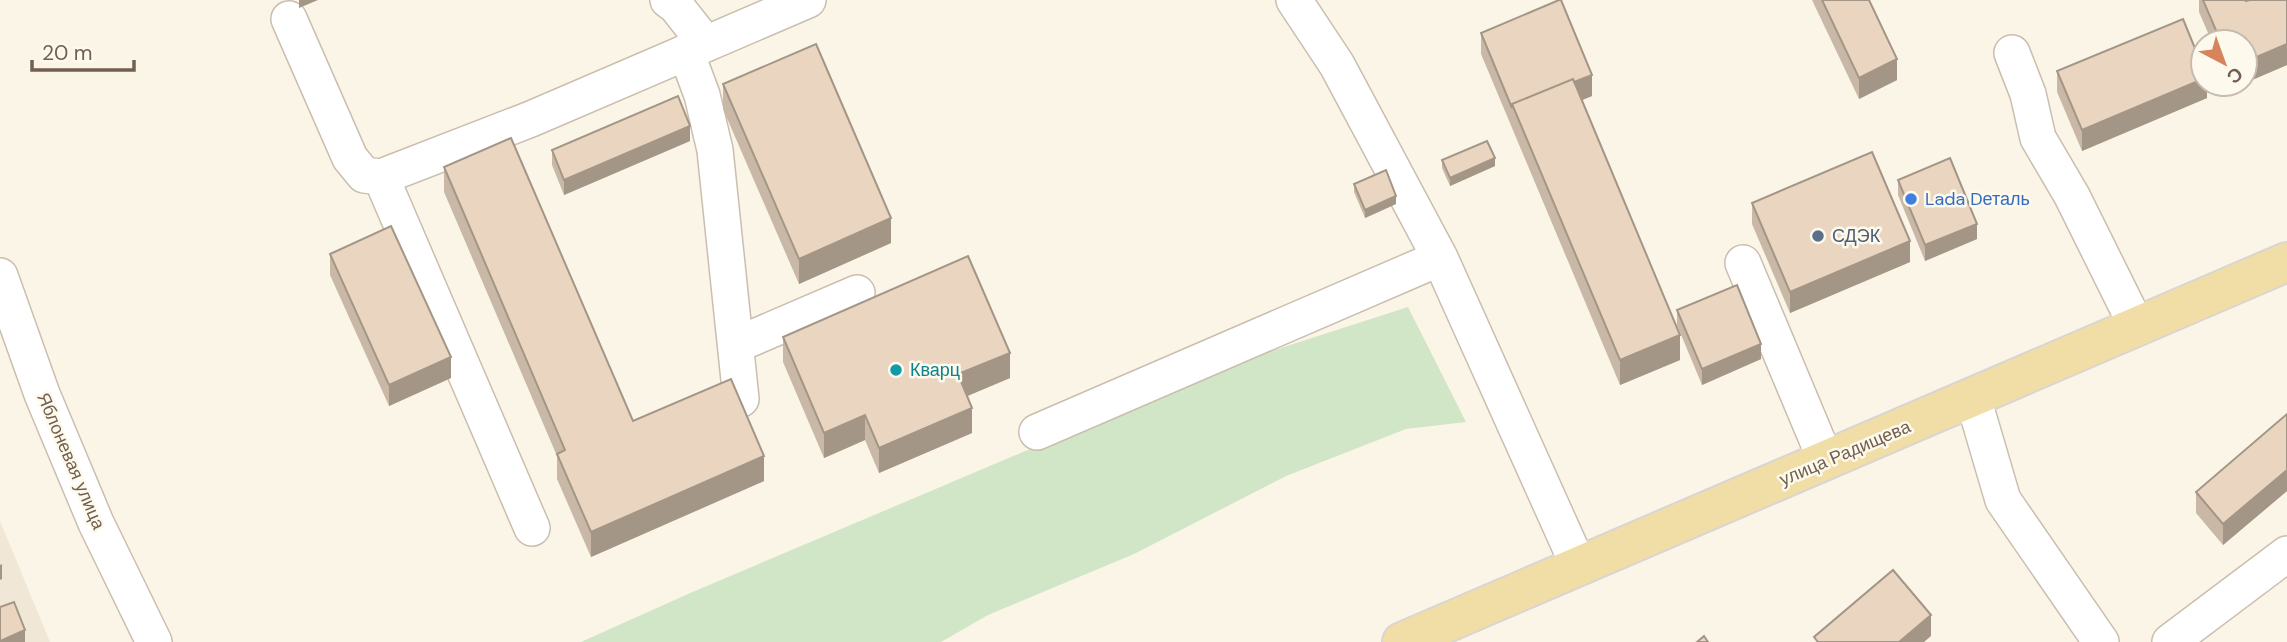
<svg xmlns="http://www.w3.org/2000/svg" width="2287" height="642" font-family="'DM Sans',sans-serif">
  <rect width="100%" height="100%" fill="#faf5e7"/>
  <path fill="#f1e7d7" d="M0,521l50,121h-50z"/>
  <path fill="#d0e6c7" d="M1408,307l58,115 -60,7 -120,47 -152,78 -146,61 -47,27h-360l107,-48 540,-229z"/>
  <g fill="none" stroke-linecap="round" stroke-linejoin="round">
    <defs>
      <path id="minor" d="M668,0l8,6 30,38
        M1294,0l43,65 103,193 139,309
        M289,19l61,139 14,17 17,2 150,-58 277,-119
        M686,52l16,43 13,55 26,249
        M2012,53l16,41 10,44 34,58 65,131
        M381,177l151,351
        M1743,263l83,198
        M0,276l42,118 54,129 58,119
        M736,345l121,-52
        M1973,398l30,102 98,142
        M1037,432l403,-174
        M2170,642l117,-88"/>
      <path id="major" d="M1402,642l885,-380"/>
    </defs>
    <use href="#minor" stroke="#cbbeaf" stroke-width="38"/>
    <use href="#major" stroke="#dad5d1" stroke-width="42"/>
    <use href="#minor" stroke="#fff" stroke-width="35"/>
    <use href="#major" stroke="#f1dea7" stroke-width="38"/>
  </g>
  <path fill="#c9b8a5" d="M1812,0h57l28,80 -38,19z
    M2199,0h47l41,65 -42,18v-41h-33l-13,-30z
    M1481,33l111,63 -10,4 98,260 -60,25 -139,-331z
    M2057,71l150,13v14l-125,53 -25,-59z
    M723,84l168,159 -92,41 -76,-175z
    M690,141l-126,54 -12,-30v-15z
    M1442,160l53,6 -45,20 -8,-18z
    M444,167l189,254 131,60 -173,76 -34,-78v-23l-113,-264z
    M1898,180l79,59 -52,22 -27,-66z
    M1354,184l42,20 -31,14 -11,-26z
    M1752,203l158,59 -120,51 -38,-89z
    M330,254l121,124 -62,28 -59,-131z
    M1677,310l84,49 -59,26 -25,-60z
    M783,337l227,41 -43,18 5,37 -93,40 -14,-33 -41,18 -41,-96z
    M2287,414v77l-64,54 -27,-32v-21z"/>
  <path fill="#a49686" d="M299,0h19l-19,8z
    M2287,44v21l-42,18v-21z
    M1897,59v21l-38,19v-21z
    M1592,75v21l-71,29 -7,-18z
    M2203,79v5h4v14l-125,53v-21z
    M2232,84h11l-11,5z
    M690,126v15l-126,54v-15z
    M1495,158v8l-45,20v-8z
    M1396,196v8l-31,14v-8z
    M891,218v25l-92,41v-25z
    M1977,224v15l-52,22v-16z
    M1910,241v21l-120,51v-21z
    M1680,335v25l-60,25v-25z
    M1761,344v15l-59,26v-16z
    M1010,353v25l-52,22v-26z
    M451,357v21l-62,28v-21z
    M972,408v25l-93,40v-25z
    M865,415v25l-41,18v-25z
    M764,456v25l-173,76v-25z
    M2287,470v21l-64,54v-21z
    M2,564v15l-2,1v-15z
    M1931,615v21l-7,6h-25z
    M25,630v12h-25v-1z"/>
  <path fill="#ead6c0" stroke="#a49686" stroke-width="2" d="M1559,0h2l31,75 -18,7 -1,-3 -61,25v4l-31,-75z
    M1822,0h47l28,59 -38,19z
    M2203,0h43v1l4,-1h37v44l-42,18v-20h-24z
    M2183,19l20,49v11l-121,51 -25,-59z
    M816,44l75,174 -92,41 -76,-175z
    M1573,79l107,256 -60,25 -108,-256z
    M678,96l12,30 -126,54 -12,-30z
    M511,138l122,283 98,-42 33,77 -173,76 -34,-78 8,-4 -121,-283z
    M1487,141l8,17 -45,20 -8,-18z
    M1872,152l38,89 -120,51 -38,-89z
    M1950,158l27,66 -52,21 -27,-65z
    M1386,170l10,26 -31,14 -11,-26z
    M391,226l60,131 -62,28 -59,-131z
    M968,256l42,97 -52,21 14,34 -93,40 -14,-33 -41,18 -41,-96z
    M1737,285l24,59 -59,25 -25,-59z
    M2287,414v56l-64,54 -27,-32z
    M1893,570l38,45 -32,27h-81l-4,-5z
    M14,602l11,28 -25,11v-34z
    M1704,636l4,6h-11z"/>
  <circle fill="#3f7fe0" stroke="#fdf9ed" stroke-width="2.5" cx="1911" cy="199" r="7"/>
  <circle fill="#5c6f8a" stroke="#fdf9ed" stroke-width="2.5" cx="1818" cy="236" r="7"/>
  <circle fill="#0f9aa8" stroke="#fdf9ed" stroke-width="2.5" cx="896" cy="370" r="7"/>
  <g text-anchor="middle" stroke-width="5" stroke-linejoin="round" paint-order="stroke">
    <g font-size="18" fill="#366cbe" stroke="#fdf9ed" text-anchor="start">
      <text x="1925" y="205">Lada Dеталь</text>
    </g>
    <g font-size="18" fill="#4e5e75" stroke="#fdf9ed" text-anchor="start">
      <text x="1832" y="242">СДЭК</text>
    </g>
    <g font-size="18" fill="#0d838f" stroke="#fdf9ed" text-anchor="start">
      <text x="910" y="376">Кварц</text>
    </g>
    <g font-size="18" fill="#715f4f" stroke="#fdf9ed">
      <text transform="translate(1845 453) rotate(-23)" y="6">улица Радищева</text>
      <text transform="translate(71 461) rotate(67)" y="6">Яблоневая улица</text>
    </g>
  </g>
  <g transform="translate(2224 63) rotate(139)"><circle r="33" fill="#fdf9ed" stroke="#c5bbae" stroke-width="2"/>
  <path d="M0-5L12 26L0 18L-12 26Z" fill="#d5845b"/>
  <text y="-10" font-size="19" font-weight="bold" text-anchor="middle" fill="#715f4f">С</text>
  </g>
  <path d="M32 60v10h102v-10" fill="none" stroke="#715f4f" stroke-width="3.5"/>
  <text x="42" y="60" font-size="21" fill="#715f4f" stroke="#fdf9ed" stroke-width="5" paint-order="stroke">20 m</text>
</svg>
